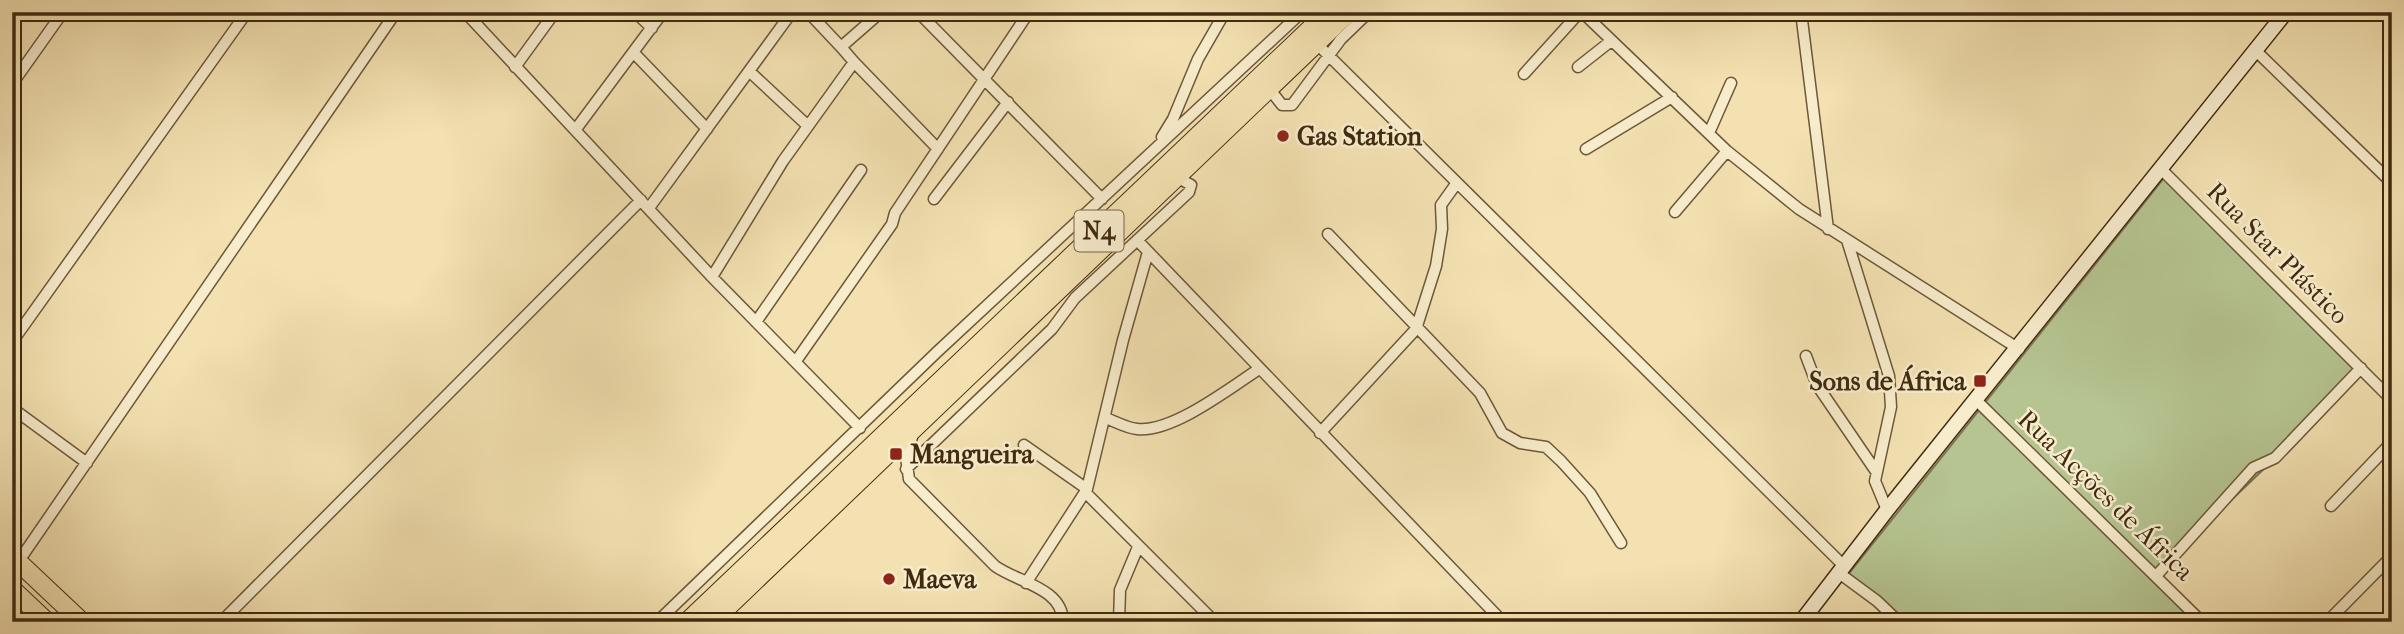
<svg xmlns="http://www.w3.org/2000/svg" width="2404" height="634" font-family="'IM FELL French Canon',serif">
  <rect width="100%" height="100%" fill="#f3e1b1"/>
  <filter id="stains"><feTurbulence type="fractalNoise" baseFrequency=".00286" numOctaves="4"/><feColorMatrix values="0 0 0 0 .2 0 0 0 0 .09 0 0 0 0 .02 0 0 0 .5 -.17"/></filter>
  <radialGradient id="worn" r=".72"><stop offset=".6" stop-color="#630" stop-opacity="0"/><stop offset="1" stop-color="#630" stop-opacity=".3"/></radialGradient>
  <path fill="#b5c491" stroke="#7b7750" stroke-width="2" d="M2164,178l195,182 -4,22 -199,190 51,50h-305l-55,-46z"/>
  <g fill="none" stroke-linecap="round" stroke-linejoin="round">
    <defs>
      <path id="minor" d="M465,12l247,265 148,151
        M635,12l17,16
        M808,12l33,35
        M918,12l184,187
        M1582,12l145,139 72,58 220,140
        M1801,12l27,217
        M1317,44l527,522
        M2256,51l136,132
        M634,53l73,76
        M854,62l84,87
        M515,67l40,-55
        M1578,67l33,-26
        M749,71l59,55
        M1524,74l56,-62
        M12,84l51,-72
        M1268,87l14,18h10l49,-66 28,-27
        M576,129l87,-117
        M1709,133l22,-50
        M1162,137l11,-18 25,-60 27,-47
        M1586,149l86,-52
        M2161,169l231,231
        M934,199l74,-97
        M649,208l143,-196
        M1675,212l52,-61
        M1328,234l152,159 22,40 18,10 26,4 15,14 29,32 31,50
        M1137,240l366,382
        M1847,240l42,136 2,31 -16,74 12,29
        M712,277l71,-116 71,-99 -13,-15 40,-35
        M756,322l105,-152
        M12,342l235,-330
        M1806,356l11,29 58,85
        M796,361l96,-137 3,-11 134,-201
        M1977,401l225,221
        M12,408l75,55
        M1106,418c10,4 21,10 31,11 35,4 93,-41 122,-60
        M1320,433l96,-104 20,-63 6,-37 -1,-24 15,-21
        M913,434l-7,23 3,22 86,87c22,16 68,22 68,56
        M1024,445l63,44
        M906,469l146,-140 23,-31 114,-106 2,-7 -16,-9
        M1086,493l129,129
        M2331,506l61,-64
        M12,571l384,-559
        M1839,573l38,28 22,21
        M2156,576l97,-108 22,-10 86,-90
        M1026,583l61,-94 36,-149 25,-88
        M221,622l420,-422
        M657,622l280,-270 365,-340
        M1119,622l1,-32 18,-43
        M2327,622l65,-66"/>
      <path id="secondary" d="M1801,622l86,-112 399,-498"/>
      <path id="trunk" d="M12,556l70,66
        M12,589l35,33
        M687,622l641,-610
        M712,622l637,-610"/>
    </defs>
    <use href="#minor" stroke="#6e5838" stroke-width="13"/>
    <use href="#secondary" stroke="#412a10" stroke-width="17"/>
    <use href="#trunk" stroke="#412a10" stroke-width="20"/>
    <use href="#minor" stroke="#f7eccc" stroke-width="10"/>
    <use href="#secondary" stroke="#f7eccc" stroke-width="14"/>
    <use href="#trunk" stroke="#f3e1b1" stroke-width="18"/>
  </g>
  <g fill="#8f2418" stroke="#f7eccc" stroke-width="2.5">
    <circle cx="1283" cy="136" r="7"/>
    <rect x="1973" y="374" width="14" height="14" rx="3.5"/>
    <rect x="889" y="447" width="14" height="14" rx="3.5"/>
    <circle cx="889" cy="579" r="7"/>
  </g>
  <g text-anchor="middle" stroke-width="5" stroke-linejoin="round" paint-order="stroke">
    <rect fill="#f7eccc" stroke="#786448" stroke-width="2" x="1074.5" y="210.5" width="49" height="41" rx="5"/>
    <g font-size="24" font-weight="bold" fill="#412a10">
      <text x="1099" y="239">N4</text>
    </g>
    <g font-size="26" font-weight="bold" fill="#412a10" stroke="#f7eccc" text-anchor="start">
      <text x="1297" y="145">Gas Station</text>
      <text x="1966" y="390" text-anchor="end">Sons de África</text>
      <text x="910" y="463">Mangueira</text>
      <text x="903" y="588">Maeva</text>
    </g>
    <g font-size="26" fill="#412a10" stroke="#f7eccc">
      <text transform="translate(2278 253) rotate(45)" y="9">Rua Star Plástico</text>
      <text transform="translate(2106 495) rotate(44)" y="9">Rua Acções de África</text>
    </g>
  </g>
  <rect width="2404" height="634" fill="none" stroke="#f3e1b1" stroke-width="42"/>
  <rect x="14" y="14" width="2376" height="606" fill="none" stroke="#412a10" stroke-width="3.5"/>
  <rect x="21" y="21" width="2362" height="592" fill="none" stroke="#412a10" stroke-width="2"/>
  <rect width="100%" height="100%" filter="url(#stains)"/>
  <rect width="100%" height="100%" fill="url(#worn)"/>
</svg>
